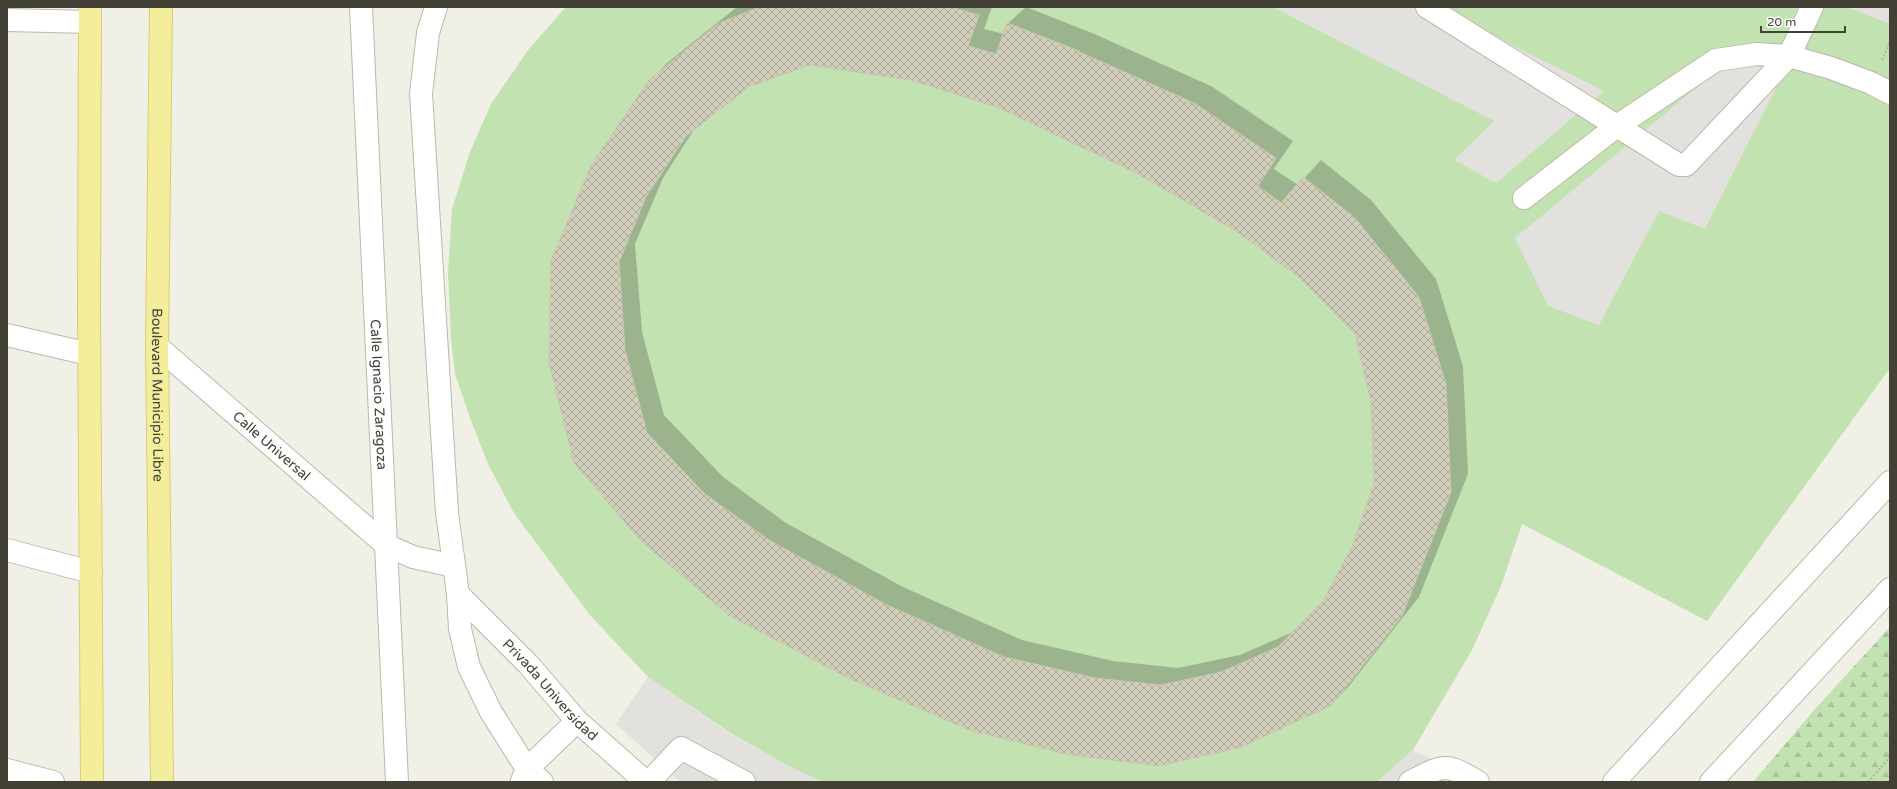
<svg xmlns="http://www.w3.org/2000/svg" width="1897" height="789" font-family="'Varela Round',sans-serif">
  <defs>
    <pattern id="forest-firs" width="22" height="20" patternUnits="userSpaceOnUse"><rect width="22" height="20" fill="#c2e2b2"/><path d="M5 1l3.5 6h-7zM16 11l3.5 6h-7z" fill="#a8c39a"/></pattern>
    <pattern id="building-cross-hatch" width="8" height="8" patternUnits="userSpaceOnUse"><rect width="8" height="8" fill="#d1cebc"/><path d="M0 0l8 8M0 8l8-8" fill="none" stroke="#aba99a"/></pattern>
  </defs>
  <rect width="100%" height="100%" fill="#f1f0e6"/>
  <path fill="url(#forest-firs)" d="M1890,627v155h-137l62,-73z"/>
  <path fill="#c2e2b2" d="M566,7h1324v361l-183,253 -185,-97 -21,62 -29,64 -59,100 -36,32h-554l-33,-15 -55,-31 -87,-59 -59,-63 -75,-101 -26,-49 -18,-46 -15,-44 -4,-34 -3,-67 4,-64 18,-57 21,-48 37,-54z"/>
  <path fill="#e2e1dd" d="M1273,7h163l168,84 -108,92 -42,-23 40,-39z
    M1846,7h44v17z
    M1731,59l54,11 -80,159 -46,-18 -60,114 -51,-19 -33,-68z
    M648,677l87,60 55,30 33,15h-143l-64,-58z
    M1413,750l66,32h-102z"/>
  <path fill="#0003" fill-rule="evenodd" d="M737,7h255l-8,22 20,5 3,-10 19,-17 66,26 119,53 82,55 -19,28 24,16 23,-25 50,40 65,79 27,87 5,108 -49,123 -70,89 -17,18 -174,61 -583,-302 75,-382 17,-18zM1016,26l64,25 -1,2 -63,-25zM809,64l101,15 87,27 142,68 98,57 64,47 55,55 16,69 3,81 -22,63 -28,54 -30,31 -55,24 -62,13 -65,-7 -91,-21 -119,-53 -117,-64 -63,-46 -59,-62 -22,-83 -7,-88 28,-66 34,-53 52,-39z"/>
  <path fill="url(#building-cross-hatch)" stroke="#cbc7b0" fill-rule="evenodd" d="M760,7h190l29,8 -11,31 28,8 11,-31 68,27 119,53 82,55 -18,28 23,17 22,-26 51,40 65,80 27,87 5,108 -49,124 -70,89 -90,42 -83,19 -89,-11 -98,-24 -124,-53 -118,-62 -88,-74 -68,-79 -25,-100 2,-102 40,-96 58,-85 70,-57zM809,65l101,15 87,27 141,67 98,57 64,47 55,56 16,68 3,81 -21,62 -29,54 -46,48 -57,25 -60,13 -66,-7 -91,-21 -119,-53 -116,-64 -64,-46 -58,-61 -22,-83 -6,-88 27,-65 40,-61 63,-49z"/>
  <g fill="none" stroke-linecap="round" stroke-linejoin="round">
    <defs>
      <g id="minor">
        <path id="s1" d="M361,7l36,775"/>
        <path d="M436,7l-8,26 -7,61 26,419 11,81 2,35 9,38 22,45 36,57 15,13"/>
        <path d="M1427,7l252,158h7l103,-109 23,-49"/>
        <path d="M7,20l83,2"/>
        <path d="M1524,198l93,-72 99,-66 41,-6 32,2 42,12 40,15 19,10"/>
        <path d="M7,335l82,19"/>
        <path id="s2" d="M157,346l229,199 27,12 41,9"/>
        <path d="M7,550l84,22"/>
        <path id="s3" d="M458,594l70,70 49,57 69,61"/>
        <path d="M7,770l46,12"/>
        <path d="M522,781l5,-12 50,-48"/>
        <path d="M649,782l32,-34 63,34"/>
        <path d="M1410,782c34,-17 35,-20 68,0"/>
        <path d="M1614,782l276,-300"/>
        <path d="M1711,782l179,-193"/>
      </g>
      <g id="major">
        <path d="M90,7l-1,302 3,473"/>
        <path id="s4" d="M161,7l-4,339 5,436"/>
      </g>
    </defs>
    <use href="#minor" stroke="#bbb9a9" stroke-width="24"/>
    <use href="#major" stroke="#d7ce6e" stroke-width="24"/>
    <path stroke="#bcb79c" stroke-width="2.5" stroke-dasharray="2 2" stroke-linecap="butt" d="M1882,60l8,-18
      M1868,782l22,-25"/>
    <use href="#minor" stroke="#fff" stroke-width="22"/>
    <use href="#major" stroke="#f4ee9c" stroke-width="22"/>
  </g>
  <g text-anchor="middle" stroke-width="3" stroke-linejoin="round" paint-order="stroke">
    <g font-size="14" fill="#434136" stroke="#fff">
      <text dy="5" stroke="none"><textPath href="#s4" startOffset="388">Boulevard Municipio Libre</textPath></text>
      <text dy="5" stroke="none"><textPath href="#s1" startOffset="388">Calle Ignacio Zaragoza</textPath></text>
      <text dy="5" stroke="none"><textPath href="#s2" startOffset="152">Calle Universal</textPath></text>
      <text dy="5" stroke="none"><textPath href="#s3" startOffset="133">Privada Universidad</textPath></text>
    </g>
  </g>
  <rect width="1897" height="789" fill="none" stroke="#434136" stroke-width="16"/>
  <path d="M1761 26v6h84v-6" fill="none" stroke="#434136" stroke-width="2"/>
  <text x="1767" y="26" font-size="12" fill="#434136" stroke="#ffffff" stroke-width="3" paint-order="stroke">20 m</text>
</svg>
